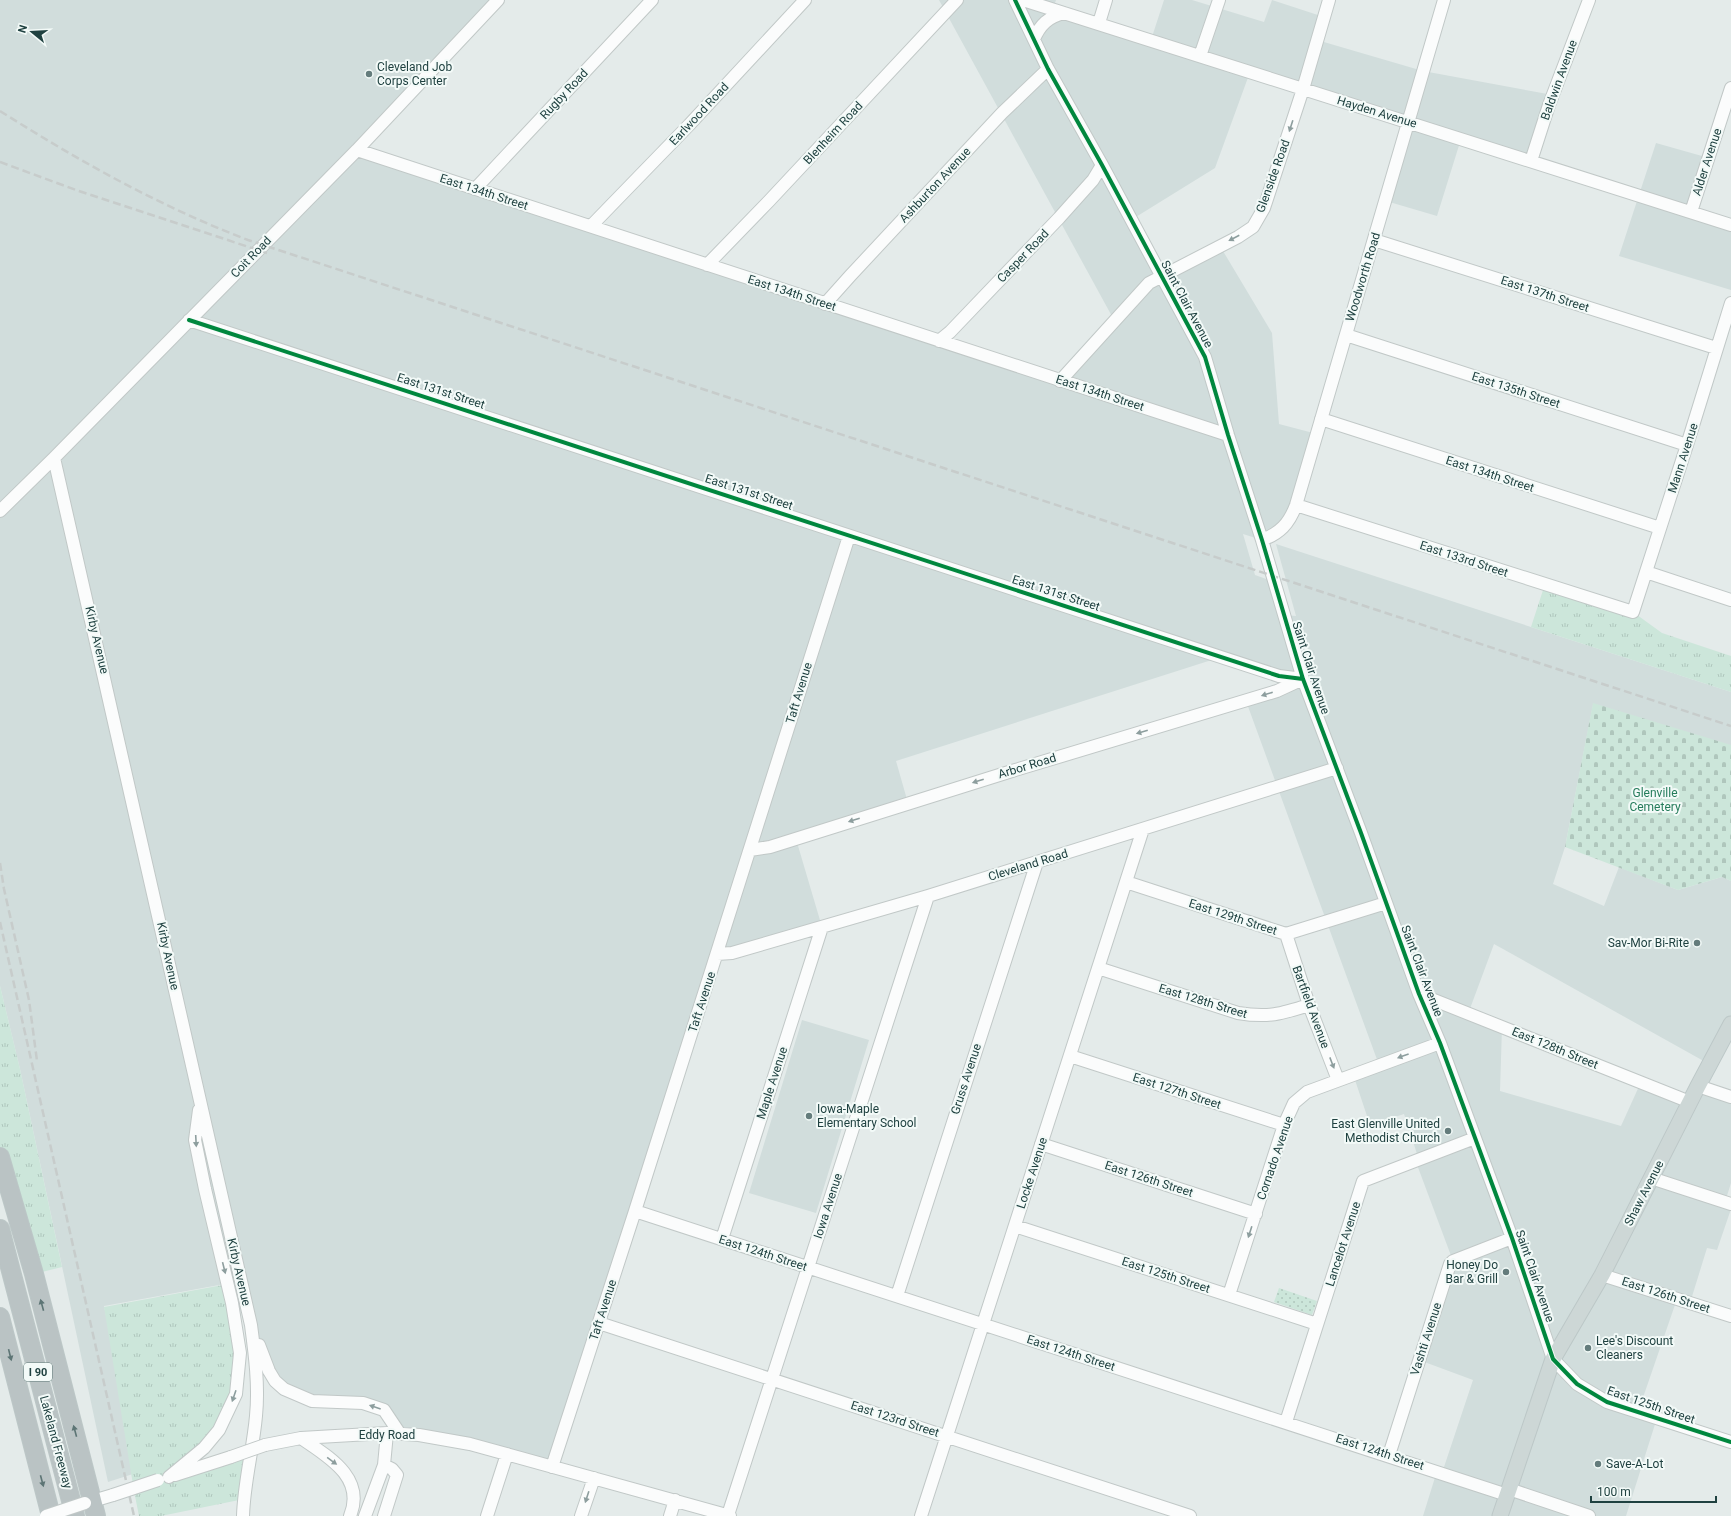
<svg xmlns="http://www.w3.org/2000/svg" width="1731" height="1516" font-family="Roboto,sans-serif">
  <defs>
    <pattern id="grass-tufts" width="24" height="20" patternUnits="userSpaceOnUse"><rect width="24" height="20" fill="#cce6da"/><path d="M3 7l-1-3M5 7V3M7 7l1-3M15 17l-1-3M17 17v-4M19 17l1-3" fill="none" stroke="#afc6bc"/></pattern>
    <pattern id="cemetery-stones" width="16" height="16" patternUnits="userSpaceOnUse"><rect width="16" height="16" fill="#cce6da"/><path d="M2 7V4a2 2 0 0 1 4 0v3zM10 15v-3a2 2 0 0 1 4 0v3z" fill="#afc6bc"/></pattern>
    <pattern id="garden-dots" width="8" height="8" patternUnits="userSpaceOnUse"><rect width="8" height="8" fill="#cce6da"/><path d="M2 2h.1M6 6h.1" fill="none" stroke="#afc6bc" stroke-width="1.8" stroke-linecap="round"/></pattern>
  </defs>
  <rect width="100%" height="100%" fill="#e4ebea"/>
  <path fill="#d1dddc" d="M0,0h498l-141,149 703,232 54,-61 -175,-320h117l-3,9 98,31 13,-40h28l72,22 8,-22 52,17 -7,23 106,31 130,24 -22,66 -70,-22 -24,77 -51,-15 23,-79 -159,-50 -35,96 -84,52 30,56 59,-30 52,87 7,91 38,10 -25,81 -30,25 -19,-6 12,41 20,7 9,33 12,1 -20,-72 455,148v56l-138,-43 -28,142 -12,37 51,22 15,-39 59,23 44,-13 9,4v143l-22,40 -215,-120 -26,70 34,13 -2,64 121,35 20,-44 49,20 8,-16 33,11v86l-6,19 6,7 -14,41 -10,-2 -17,55 -13,-4 -39,113 19,6 -31,98h-203l14,-45 5,2 31,-93 -54,-20 34,-99 -37,-99 3,-2 -15,-46 -34,11 -17,-51 26,-9 -133,-364 56,-21 -81,-23 -325,104 12,42 -112,36 26,88 -105,27 -165,513 -152,-33 -16,-24 -72,-9 -28,-12 -33,-64 -10,-44 -137,25 35,166 -31,10 -88,-413 -20,-83z
    M1656,143l53,15 -18,54 40,13v65l-112,-34z
    M802,1020l67,20 -53,173 -67,-20z"/>
  <path fill="url(#grass-tufts)" d="M1545,584l88,28 29,21 69,23v36l-200,-65z
    M0,986l20,83 42,198 -28,7 -34,-117z
    M228,1284l4,19 4,91 -17,36 -49,46 81,-26 -7,49 -83,17h-22l-5,-25 -30,-184z"/>
  <path fill="url(#cemetery-stones)" d="M1593,703l138,42v136l-9,-4 -44,13 -113,-43z"/>
  <path fill="url(#garden-dots)" d="M1279,1288l38,13 -5,14 -38,-13z"/>
  <g fill="none" stroke-linecap="round" stroke-linejoin="round">
    <defs>
      <path id="minor" d="M1015,0l33,69 54,96 103,192 23,78 34,105 41,139 58,154 58,161 21,49 72,195 41,121 24,25 30,18 124,40
        M1023,0l708,225
        M1099,23l7,-23
        M1034,39c6,-14 14,-22 30,-26
        M1200,56l19,-56
        M357,150l871,285
        M1531,161l18,-56 40,-105
        M475,189l177,-189
        M1691,212l40,-124
        M591,226l98,-101 116,-125
        M1374,240l342,108
        M707,265l62,-64 188,-201
        M825,304l25,-28 152,-163 46,-44
        M189,320l1090,356 24,3
        M1346,335l341,110
        M939,341l11,-9 109,-114 34,-38 9,-15
        M1060,381l89,-98 89,-46 15,-10 11,-19 39,-119 26,-89
        M1321,419l339,109
        M54,458l197,867c4,30 8,61 5,91 -3,34 -12,66 -13,100
        M1296,505l337,107 54,-167 44,-142
        M0,511l54,-53 303,-308 141,-150
        M1262,540c18,-7 27,-16 34,-35l148,-505
        M1646,572l85,28
        M750,850l20,-3 242,-76 265,-80 26,-12
        M1126,882l160,52 100,-31
        M1286,934l23,71 29,75
        M717,954l15,-1 196,-57 409,-128
        M1098,968l140,45c30,5 43,1 71,-8
        M1419,994l271,108
        M1070,1056l214,69
        M1698,1086l33,11
        M1041,1144l215,70
        M1651,1178l80,26
        M635,1211l872,284
        M1015,1226l302,98
        M722,1239l100,-312
        M1602,1275l129,41
        M1229,1295l55,-170 10,-22 13,-11 133,-49
        M897,1296l140,-434
        M599,1323l591,193
        M259,1345l10,26 6,10 9,8 28,12 51,2 21,7 16,24
        M1286,1422l77,-241 112,-43
        M301,1438c26,18 65,39 49,78
        M265,1445l36,-7 86,-5 32,2 51,9 260,72
        M1389,1455l61,-191 3,-3 59,-23
        M384,1465l8,4 5,6 -13,41
        M552,1467l83,-256 214,-675
        M175,1475l56,-18
        M169,1477l35,-29 15,-18 17,-36 4,-41 -8,-50 -27,-114 -10,-49 4,-30
        M1509,1489l80,27
        M86,1503l27,-8
        M728,1515l200,-619
        M365,1516l19,-51 3,-32
        M487,1516l20,-62
        M581,1516l13,-38
        M670,1516l5,-16
        M921,1516l222,-687"/>
      <path id="major" d="M1500,1516l53,-157 49,-84 96,-189 33,-62"/>
      <path id="highway" d="M0,1157l34,117 62,242
        M0,1229l75,287
        M0,1317l51,199"/>
    </defs>
    <use href="#minor" stroke="#c1c8c7" stroke-width="14"/>
    <use href="#major" stroke="#bcc7c7" stroke-width="17"/>
    <use href="#highway" stroke="#bcc7c7" stroke-width="20"/>
    <use href="#minor" stroke="#fbfcfc" stroke-width="12"/>
    <use href="#major" stroke="#cdd7d6" stroke-width="15"/>
    <use href="#highway" stroke="#bac3c4" stroke-width="18"/>
    <path stroke="#c7cccb" stroke-width="2.5" stroke-dasharray="8 4" stroke-linecap="butt" d="M0,111c79,50 161,96 248,129l1483,486
      M0,162l76,28 191,63
      M0,863l4,26 25,111 8,61
      M0,922l134,594"/>
    <defs>
      <path id="minor-bridge" d="M231,1457l34,-12
        M113,1495l45,-15
        M46,1516l39,-13"/>
    </defs>
    <use href="#minor-bridge" stroke="#c1c8c7" stroke-width="14" stroke-linecap="butt"/>
    <use href="#minor-bridge" stroke="#fbfcfc" stroke-width="12"/>
    <defs>
      <path id="cycleway" d="M1015,0l33,69 54,96 103,192 23,78 34,105 41,139 58,154 58,161 21,49 72,195 41,121 24,25 30,18 124,40
        M189,320l1090,356 24,3"/>
    </defs>
    <use href="#cycleway" stroke="#f3faf8" stroke-width="6"/>
    <use href="#cycleway" stroke="#00873e" stroke-width="4"/>
  </g>
  <defs><path id="oneway-solid" d="M-6-.8H1V-3.2L6.5 0L1 3.2V.8H-6Z"/></defs>
  <g fill="#8d9e9e">
    <use href="#oneway-solid" transform="translate(1291 126) rotate(108)"/>
    <use href="#oneway-solid" transform="translate(1234 238) rotate(152)"/>
    <use href="#oneway-solid" transform="translate(1267 694) rotate(163)"/>
    <use href="#oneway-solid" transform="translate(1142 732) rotate(164)"/>
    <use href="#oneway-solid" transform="translate(978 781) rotate(163)"/>
    <use href="#oneway-solid" transform="translate(854 820) rotate(163)"/>
    <use href="#oneway-solid" transform="translate(1403 1056) rotate(160)"/>
    <use href="#oneway-solid" transform="translate(1332 1063) rotate(69)"/>
    <use href="#oneway-solid" transform="translate(196 1141) rotate(87)"/>
    <use href="#oneway-solid" transform="translate(1250 1232) rotate(108)"/>
    <use href="#oneway-solid" transform="translate(224 1268) rotate(76)"/>
    <use href="#oneway-solid" transform="translate(234 1396) rotate(109)"/>
    <use href="#oneway-solid" transform="translate(375 1407) rotate(-161)"/>
    <use href="#oneway-solid" transform="translate(332 1461) rotate(36)"/>
    <use href="#oneway-solid" transform="translate(587 1497) rotate(108)"/>
  </g>
  <g fill="#5d7575">
    <use href="#oneway-solid" transform="translate(42 1305) rotate(-105)"/>
    <use href="#oneway-solid" transform="translate(10 1355) rotate(76)"/>
    <use href="#oneway-solid" transform="translate(75 1431) rotate(-105)"/>
    <use href="#oneway-solid" transform="translate(42 1481) rotate(75)"/>
  </g>
  <g fill="#647c7c" stroke="#f3faf8" stroke-width="1.5">
    <circle cx="369" cy="74" r="4"/>
    <circle cx="1697" cy="943" r="4"/>
    <circle cx="809" cy="1116" r="4"/>
    <circle cx="1448" cy="1131" r="4"/>
    <circle cx="1506" cy="1272" r="4"/>
    <circle cx="1588" cy="1348" r="4"/>
    <circle cx="1598" cy="1464" r="4"/>
  </g>
  <g text-anchor="middle" stroke-width="4" stroke-linejoin="round" paint-order="stroke">
    <rect fill="#f3faf8" stroke="#5f7877" stroke-width="1" x="24" y="1363" width="28" height="18" rx="3"/>
    <g font-size="11" font-weight="bold" fill="#1f4140">
      <text x="38" y="1376">I 90</text>
    </g>
    <g font-size="12" fill="#1f4140" stroke="#f3faf8" text-anchor="start">
      <text x="377" y="71">Cleveland Job<tspan x="377" dy="14">Corps Center</tspan></text>
      <text x="1689" y="947" text-anchor="end">Sav-Mor Bi-Rite</text>
      <text x="817" y="1113">Iowa-Maple<tspan x="817" dy="14">Elementary School</tspan></text>
      <text x="1440" y="1128" text-anchor="end">East Glenville United<tspan x="1440" dy="14">Methodist Church</tspan></text>
      <text x="1498" y="1269" text-anchor="end">Honey Do<tspan x="1498" dy="14">Bar &amp; Grill</tspan></text>
      <text x="1596" y="1345">Lee's Discount<tspan x="1596" dy="14">Cleaners</tspan></text>
      <text x="1606" y="1468">Save-A-Lot</text>
    </g>
    <g font-size="12" fill="#1f4140" stroke="#f3faf8">
      <text transform="translate(1559 80) rotate(-70)" y="4">Baldwin Avenue</text>
      <text transform="translate(564 94) rotate(-47)" y="4">Rugby Road</text>
      <text transform="translate(1377 112) rotate(17)" y="4">Hayden Avenue</text>
      <text transform="translate(699 114) rotate(-47)" y="4">Earlwood Road</text>
      <text transform="translate(833 133) rotate(-47)" y="4">Blenheim Road</text>
      <text transform="translate(1707 162) rotate(-72)" y="4">Alder Avenue</text>
      <text transform="translate(1273 176) rotate(-70)" y="4">Glenside Road</text>
      <text transform="translate(935 185) rotate(-47)" y="4">Ashburton Avenue</text>
      <text transform="translate(484 192) rotate(18)" y="4">East 134th Street</text>
      <text transform="translate(1023 256) rotate(-46)" y="4">Casper Road</text>
      <text transform="translate(251 257) rotate(-46)" y="4">Coit Road</text>
      <text transform="translate(1363 277) rotate(-73)" y="4">Woodworth Road</text>
      <text transform="translate(792 293) rotate(18)" y="4">East 134th Street</text>
      <text transform="translate(1545 294) rotate(18)" y="4">East 137th Street</text>
      <text transform="translate(1187 304) rotate(62)" y="4">Saint Clair Avenue</text>
      <text transform="translate(1516 390) rotate(18)" y="4">East 135th Street</text>
      <text transform="translate(441 391) rotate(18)" y="4">East 131st Street</text>
      <text transform="translate(1100 393) rotate(18)" y="4">East 134th Street</text>
      <text transform="translate(1683 458) rotate(-72)" y="4">Mann Avenue</text>
      <text transform="translate(1490 474) rotate(18)" y="4">East 134th Street</text>
      <text transform="translate(749 492) rotate(18)" y="4">East 131st Street</text>
      <text transform="translate(1464 559) rotate(18)" y="4">East 133rd Street</text>
      <text transform="translate(1056 593) rotate(18)" y="4">East 131st Street</text>
      <text transform="translate(97 640) rotate(77)" y="4">Kirby Avenue</text>
      <text transform="translate(1311 668) rotate(72)" y="4">Saint Clair Avenue</text>
      <text transform="translate(799 693) rotate(-73)" y="4">Taft Avenue</text>
      <text transform="translate(1027 766) rotate(-17)" y="4">Arbor Road</text>
      <text transform="translate(1028 865) rotate(-17)" y="4">Cleveland Road</text>
      <text transform="translate(1233 917) rotate(18)" y="4">East 129th Street</text>
      <text transform="translate(168 956) rotate(78)" y="4">Kirby Avenue</text>
      <text transform="translate(1422 971) rotate(69)" y="4">Saint Clair Avenue</text>
      <text transform="translate(1203 1001) rotate(17)" y="4">East 128th Street</text>
      <text transform="translate(702 1002) rotate(-72)" y="4">Taft Avenue</text>
      <text transform="translate(1311 1007) rotate(70)" y="4">Bartfield Avenue</text>
      <text transform="translate(1555 1048) rotate(22)" y="4">East 128th Street</text>
      <text transform="translate(966 1079) rotate(-72)" y="4">Gruss Avenue</text>
      <text transform="translate(772 1083) rotate(-72)" y="4">Maple Avenue</text>
      <text transform="translate(1177 1091) rotate(18)" y="4">East 127th Street</text>
      <text transform="translate(1275 1158) rotate(-71)" y="4">Cornado Avenue</text>
      <text transform="translate(1032 1173) rotate(-72)" y="4">Locke Avenue</text>
      <text transform="translate(1149 1179) rotate(18)" y="4">East 126th Street</text>
      <text transform="translate(1644 1193) rotate(-63)" y="4">Shaw Avenue</text>
      <text transform="translate(828 1206) rotate(-72)" y="4">Iowa Avenue</text>
      <text transform="translate(1343 1244) rotate(-72)" y="4">Lancelot Avenue</text>
      <text transform="translate(763 1253) rotate(18)" y="4">East 124th Street</text>
      <text transform="translate(239 1272) rotate(77)" y="4">Kirby Avenue</text>
      <text transform="translate(1166 1275) rotate(18)" y="4">East 125th Street</text>
      <text transform="translate(1535 1276) rotate(71)" y="4">Saint Clair Avenue</text>
      <text transform="translate(1666 1295) rotate(18)" y="4">East 126th Street</text>
      <text transform="translate(603 1310) rotate(-72)" y="4">Taft Avenue</text>
      <text transform="translate(1426 1339) rotate(-72)" y="4">Vashti Avenue</text>
      <text transform="translate(1071 1353) rotate(18)" y="4">East 124th Street</text>
      <text transform="translate(1651 1405) rotate(19)" y="4">East 125th Street</text>
      <text transform="translate(895 1419) rotate(18)" y="4">East 123rd Street</text>
      <text x="387" y="1439">Eddy Road</text>
      <text transform="translate(56 1442) rotate(75)" y="4">Lakeland Freeway</text>
      <text transform="translate(1380 1452) rotate(18)" y="4">East 124th Street</text>
    </g>
    <g font-size="12" fill="#257c5b" stroke="#f3faf8">
      <text x="1655" y="797">Glenville<tspan x="1655" dy="14">Cemetery</tspan></text>
    </g>
  </g>
  <g transform="translate(32 32) rotate(288)" stroke="#f3faf8" stroke-width="3" paint-order="stroke">
  <path d="M0-3L7 15L0 10L-7 15Z" fill="#1f4140"/>
  <text y="-6" font-size="11" font-weight="bold" text-anchor="middle" fill="#1f4140">N</text>
  </g>
  <path d="M1591 1496v6h125v-6" fill="none" stroke="#1f4140" stroke-width="2"/>
  <text x="1597" y="1496" font-size="12" fill="#1f4140" stroke="#f3faf8" stroke-width="3" paint-order="stroke">100 m</text>
</svg>
